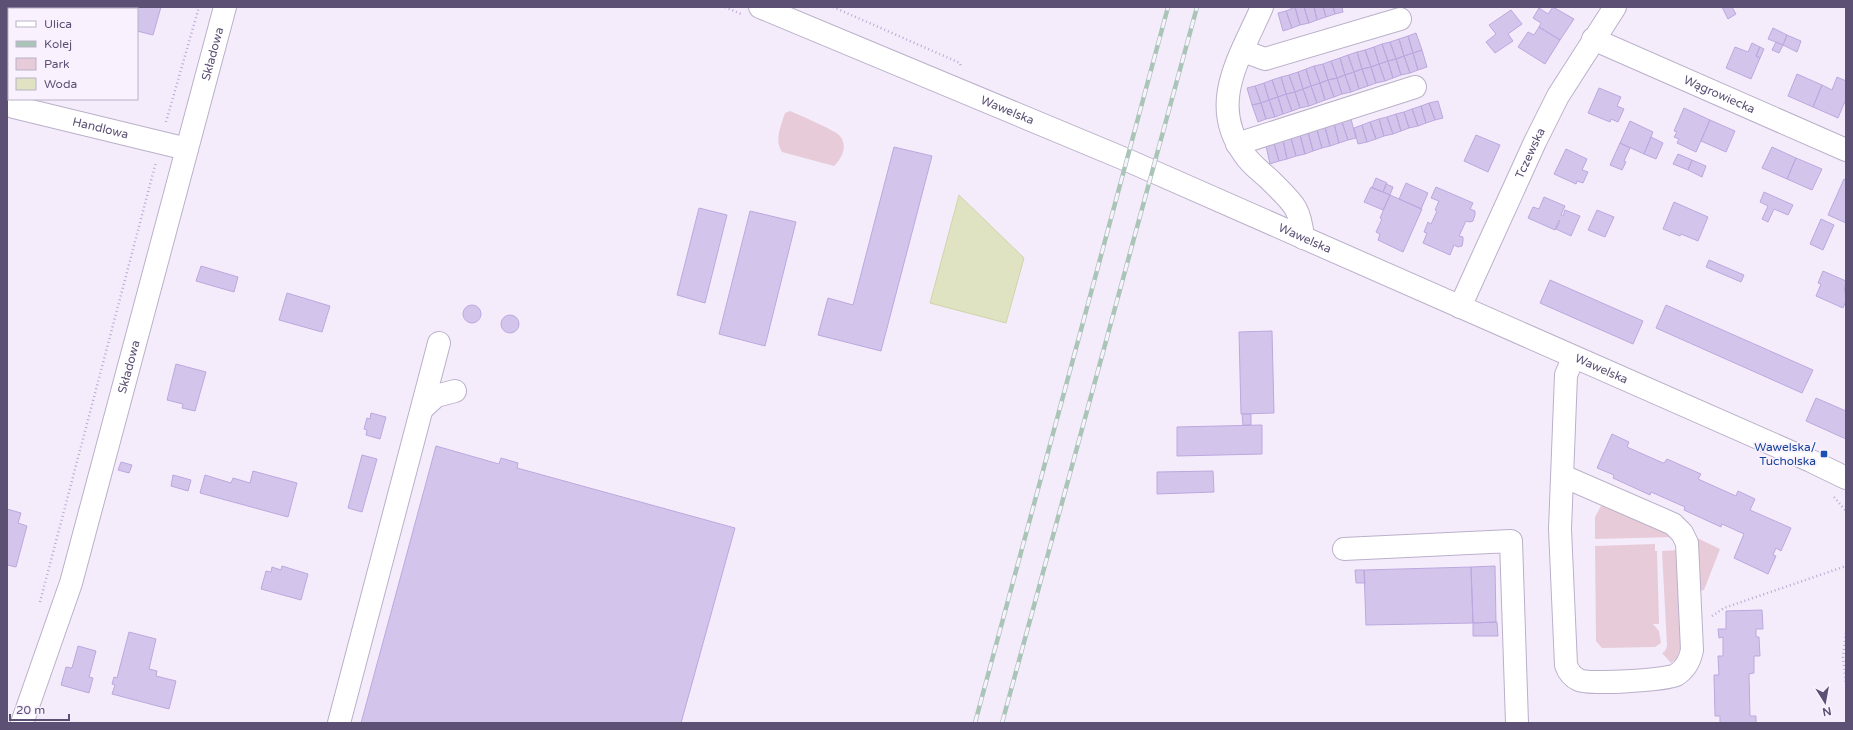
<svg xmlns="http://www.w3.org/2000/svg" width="1853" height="730" font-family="'Varela Round',sans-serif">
  <rect width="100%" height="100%" fill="#f5ecfb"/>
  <path fill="#e8cbd8" d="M790,111c9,4 45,19 50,25 8,10 2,22 -6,30l-52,-14c-8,-12 -1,-26 3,-39z
    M1602,504l74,33 -81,2v-22z
    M1693,536l27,13 -16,41 -9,2z
    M1655,544v7h2l2,73h-6l6,7 2,12 -6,4 -53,1 -6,-7 -1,-95z
    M1678,550l3,97 -5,12 -5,4 -9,-10 3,-2 2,-5 -5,-95z"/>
  <path fill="#e0e3c2" stroke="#cfd4a9" d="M959,195l65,63 -18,65 -76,-20z"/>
  <path fill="#d3c4ec" stroke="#bba8df" d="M50,7h26v2h-18z
    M114,7h47l-8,28 -16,-4v-22h-24z
    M1295,7l5,18 -8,3 -6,-17z
    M1295,7h9l5,16 -9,2z
    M1304,7h10l3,13 -8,3z
    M1314,7h9l3,10 -9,3z
    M1323,7h10l2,7 -9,3z
    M1333,7h9l1,5 -8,2z
    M1553,7l21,12 -14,21 -21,-13 2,-4 -8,-5 6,-10 9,6z
    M1722,7h10l4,7 -8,5z
    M1511,10l11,14 -14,10 5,7 -18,12 -9,-11 10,-8 -7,-9z
    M1286,11l6,17 -9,3 -5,-18z
    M1539,27l21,13 -15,24 -27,-17 10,-15 6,3z
    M1773,28l14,7 -4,10 -15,-6z
    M1416,33l6,17 -9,3 -5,-17z
    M1787,35l14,6 -4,11 -14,-7z
    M1408,36l5,17 -9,3 -5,-17z
    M1399,39l5,17 -8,3 -6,-17z
    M1390,42l6,17 -8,2 -6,-17z
    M1776,42l7,3 -4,8 -7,-3z
    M1752,43l8,4 -4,9 4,2 -9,21 -25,-11 9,-21 13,5z
    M1382,44l6,17 -9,3 -5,-17z
    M1374,47l5,17 -8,3 -6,-17z
    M1760,47l4,2 -4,9 -4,-2z
    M1365,50l6,17 -9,2 -5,-17z
    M1422,50l5,17 -9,3 -5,-17z
    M1357,52l5,17 -8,3 -6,-17z
    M1413,53l5,17 -8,3 -6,-17z
    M1348,55l6,17 -9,3 -5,-17z
    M1404,56l6,17 -9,2 -5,-16z
    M1340,58l5,17 -8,3 -6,-17z
    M1396,59l5,16 -8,3 -5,-17z
    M1331,61l6,17 -9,2 -5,-16z
    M1388,61l5,17 -8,3 -6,-17z
    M1323,64l5,16 -8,3 -6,-17z
    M1379,64l6,17 -9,2 -5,-16z
    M1314,66l6,17 -9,3 -5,-17z
    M1371,67l5,16 -8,3 -6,-17z
    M1306,69l5,17 -8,3 -5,-17z
    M1362,69l6,17 -9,3 -5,-17z
    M1298,72l5,17 -8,3 -6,-17z
    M1354,72l5,17 -8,3 -6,-17z
    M1797,74l25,11 -9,22 -25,-11z
    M1289,75l6,17 -9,2 -5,-17z
    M1345,75l6,17 -9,2 -5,-16z
    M1281,77l5,17 -8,3 -6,-17z
    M1837,77l9,4v18l-8,19 -25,-11 9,-22 10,5z
    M1337,78l5,16 -8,3 -6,-17z
    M1272,80l6,17 -9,3 -5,-17z
    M1328,80l6,17 -9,3 -5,-17z
    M1264,83l5,17 -8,3 -6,-17z
    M1320,83l5,17 -8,3 -6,-17z
    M1255,86l6,17 -9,2 -5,-17z
    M1311,86l6,17 -8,3 -6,-17z
    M1599,88l22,9 -4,9 7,3 -6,13 -7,-3 -1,3 -22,-9z
    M1303,89l6,17 -9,2 -5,-16z
    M1295,92l5,16 -8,3 -6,-17z
    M1286,94l6,17 -9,3 -5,-17z
    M1278,97l5,17 -8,3 -6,-17z
    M1269,100l6,17 -9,2 -5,-16z
    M1438,101l5,17 -8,2 -6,-17z
    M1261,103l5,16 -8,3 -6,-17z
    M1429,103l6,17 -9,3 -5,-17z
    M1421,106l5,17 -8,3 -6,-17z
    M1684,108l26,12 -14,32 -19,-9 2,-4 -5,-2 3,-5 -3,-1z
    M1412,109l6,17 -9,2 -5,-16z
    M1404,112l5,16 -8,3 -5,-17z
    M1396,114l5,17 -8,3 -6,-17z
    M1387,117l6,17 -9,2 -5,-17z
    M1351,119l5,19 -8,2 -6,-18z
    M1379,119l5,17 -8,3 -6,-17z
    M1710,120l25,11 -9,21 -25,-11z
    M1630,121l23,11 -9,22 -24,-11z
    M1342,122l6,18 -9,3 -5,-19z
    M1370,122l6,17 -9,3 -5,-17z
    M1334,124l5,19 -9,3 -5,-19z
    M1362,125l5,17 -9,2 -4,-16z
    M1325,127l5,19 -8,2 -5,-18z
    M1317,130l5,18 -9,3 -5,-19z
    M1308,132l5,19 -8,3 -5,-19z
    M1300,135l5,19 -9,2 -5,-18z
    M1476,135l24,10 -12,27 -24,-11z
    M1651,137l12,6 -7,16 -12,-5z
    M1291,138l5,18 -9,3 -4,-19z
    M1283,140l4,19 -8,2 -5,-18z
    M1274,143l5,18 -9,3 -4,-18z
    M1620,143l10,5 -6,13 2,1 -4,8 -12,-5z
    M894,147l38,9 -51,195 -63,-16 10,-37 25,7z
    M1772,147l24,11 -9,21 -25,-11z
    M1566,149l21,10 -5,11 6,2 -5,11 -6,-2 -1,3 -22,-10z
    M1678,154l14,6 -4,10 -15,-6z
    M1796,158l26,11 -10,21 -25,-11z
    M1692,160l14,6 -4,11 -14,-7z
    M1376,178l11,5 -4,9 -11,-4z
    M1844,179l2,1v43l-18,-8z
    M1406,183l22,10 -7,16 -22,-10z
    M1386,184l7,3 -3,8 -7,-3z
    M1371,187l19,8 -7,15 -19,-8z
    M1436,187l37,16 -3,6 5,2v4l-2,6 -3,1 -4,-1 -7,15 4,1v4l-1,5 -4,1 -4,-2 -4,10 -27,-12 4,-10 -3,-1 4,-10 3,2 6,-13 -2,-1 4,-9 -8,-3z
    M1764,192l29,13 -5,10 -14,-6 -6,13 -6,-3 6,-13 -8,-4z
    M1390,195l32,14 -19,43 -25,-12 2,-6 -4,-2 6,-13 -2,-1z
    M1544,197l21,9 -4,9 2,1 2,-6 15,6 -9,20 -15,-7 4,-8 -1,-1 -4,10 -27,-12 5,-11 6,2z
    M1674,202l34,15 -10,24 -17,-7 -1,2 -17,-7z
    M699,208l28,7 -22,88 -28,-8z
    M1597,210l17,7 -9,20 -17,-7z
    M750,211l46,11 -31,124 -46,-12z
    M1821,219l13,6 -11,25 -13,-6z
    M1709,260l35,15 -3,7 -35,-15z
    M201,266l37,11 -4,15 -38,-11z
    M1823,271l23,10 -2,11 2,1v8l-3,7 -27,-12 5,-12 -3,-1z
    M1550,280l93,41 -10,23 -93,-41z
    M287,293l43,13 -8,26 -43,-12z
    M463 314a9 9 0 1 1 18 0a9 9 0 1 1-18 0Z
    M1666,305l147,65 -11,23 -146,-65z
    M501 324a9 9 0 1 1 18 0a9 9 0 1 1-18 0Z
    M1272,331l2,82 -33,1 -2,-82z
    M176,364l30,8 -11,39 -13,-3 1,-4 -16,-4z
    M1816,398l30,13v28l-40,-18z
    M371,413l15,4 -6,22 -14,-4 1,-5 -3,-1 3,-11 3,1z
    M1242,414h9v11h-8z
    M1262,425v29l-85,2v-29z
    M1612,434l17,8 -2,5 36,16h1l3,-4 34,15 -3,5 38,17 2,-5 17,8 -5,11 41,18 -10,23 -5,-3 -3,7 3,1 -8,18 -34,-16 10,-24 -22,-10 -1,3 -37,-17 1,-3 -34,-15 -1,3 -37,-17 1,-3 -17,-7z
    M436,446l63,18 2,-6 17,5 -1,5 218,60 -54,195h-320z
    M362,455l15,4 -15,53 -14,-4z
    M121,462l11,3 -3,8 -11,-3z
    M253,471l44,12 -9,34 -88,-24 5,-18 26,8 2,-5 17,5z
    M1213,471l1,21 -57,2v-22z
    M173,475l18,5 -3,11 -17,-5z
    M7,509l14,4 -3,10 9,3 -11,41 -9,-2z
    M282,566l26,8 -7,26 -40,-11 5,-18 5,1 1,-5 9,3z
    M1495,566l1,56 -23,1 -2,-56z
    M1471,567l2,56 -107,2 -2,-55z
    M1355,570h9l1,13h-9z
    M1762,610l1,19h-7v8h3l1,19h-6v17l-5,1 1,42h6v7h-36v-7h-5l-1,-41h5l-1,-19h5v-19l-4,1 -1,-9h8v-18z
    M1497,622l1,14h-25v-13z
    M129,632l27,7 -7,30 8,2 -1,5 20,5 -7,28 -57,-15 3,-9 -3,-1 2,-7 3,1z
    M78,646l18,5 -7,26 4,1 -4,15 -28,-8 5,-18 6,1z"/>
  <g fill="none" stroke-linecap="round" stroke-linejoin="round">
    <defs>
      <g id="minor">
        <path id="s1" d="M760,7l367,153 684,301 35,17"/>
        <path d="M1262,7c-21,49 -55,96 -18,147 7,11 19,19 28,28 21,21 28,25 31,56"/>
        <path id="s2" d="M1593,39l253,111"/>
        <path d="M1243,51l22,8 135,-40"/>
        <path id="s3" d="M14,107l173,42"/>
        <path d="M1237,144l178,-57"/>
        <path id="s4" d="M1460,307l75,-165 23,-46 57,-89"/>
        <path d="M422,409l14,-13 19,-5"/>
        <path d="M1563,476l110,48 9,9 5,10 5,107c-2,10 -6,19 -16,25 -10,5 -87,10 -97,5 -7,-3 -11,-9 -13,-15l-6,-136 6,-154 7,-17"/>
        <path d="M1344,549l167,-8 6,182"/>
        <path id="s5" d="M22,723l49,-140 154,-576"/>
        <path d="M339,723l100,-380"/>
      </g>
    </defs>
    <use href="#minor" stroke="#bab0ca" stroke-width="24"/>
    <path stroke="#b8a9d3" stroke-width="2.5" stroke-dasharray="1 3" stroke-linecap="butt" d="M725,7l16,7
      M833,7l127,56 1,5
      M166,122l33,-115
      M1834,497l12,14
      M40,602l116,-440
      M1712,616l12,-8 122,-42
      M1846,633l-3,24 3,28"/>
    <use href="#minor" stroke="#fff" stroke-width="22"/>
    <defs>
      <path id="rail" d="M975,723l193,-716
        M1002,723l195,-716"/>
    </defs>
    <use href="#rail" stroke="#aac5b8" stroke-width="4.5"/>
    <use href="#rail" stroke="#f9f2fe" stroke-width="3" stroke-dasharray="9" stroke-linecap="butt"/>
  </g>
  <rect fill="#1a4fb4" stroke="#f9f2fe" stroke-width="1.5" x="1820" y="450" width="8" height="8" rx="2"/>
  <g text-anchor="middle" stroke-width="3.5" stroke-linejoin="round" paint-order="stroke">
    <g font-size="12" fill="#5c5174" stroke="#f9f2fe">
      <text dy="4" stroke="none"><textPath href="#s5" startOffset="696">Składowa</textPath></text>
      <text dy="4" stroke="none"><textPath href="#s2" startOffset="138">Wągrowiecka</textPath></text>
      <text dy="4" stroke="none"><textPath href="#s1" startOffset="268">Wawelska</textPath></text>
      <text dy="4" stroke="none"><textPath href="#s3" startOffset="89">Handlowa</textPath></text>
      <text dy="4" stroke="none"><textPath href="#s4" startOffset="169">Tczewska</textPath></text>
      <text dy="4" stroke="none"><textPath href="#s1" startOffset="592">Wawelska</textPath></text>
      <text dy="4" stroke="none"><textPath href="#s5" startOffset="372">Składowa</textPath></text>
      <text dy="4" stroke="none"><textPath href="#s1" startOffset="916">Wawelska</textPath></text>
    </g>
    <g font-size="12" fill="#164399" stroke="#f9f2fe" text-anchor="end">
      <text x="1816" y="451">Wawelska/<tspan x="1816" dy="14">Tucholska</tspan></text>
    </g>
  </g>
  <rect width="1853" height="730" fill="none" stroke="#5c5174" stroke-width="16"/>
  <rect x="8" y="8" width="130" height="92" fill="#f9f2fe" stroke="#bab2c7"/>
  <rect x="16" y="21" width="20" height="6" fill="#ffffff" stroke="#bab2c7"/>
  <text x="44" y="28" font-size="12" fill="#5c5174">Ulica</text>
  <rect x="16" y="41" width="20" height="6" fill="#aac5b8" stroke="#bab2c7"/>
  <text x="44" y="48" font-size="12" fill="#5c5174">Kolej</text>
  <rect x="16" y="58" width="20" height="12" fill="#e8cbd8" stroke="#bab2c7"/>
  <text x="44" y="68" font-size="12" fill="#5c5174">Park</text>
  <rect x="16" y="78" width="20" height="12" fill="#e0e3c2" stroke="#bab2c7"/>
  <text x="44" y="88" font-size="12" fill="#5c5174">Woda</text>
  <g transform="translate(1825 702) rotate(169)" stroke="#f9f2fe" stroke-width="3" paint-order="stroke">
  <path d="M0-3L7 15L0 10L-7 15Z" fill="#5c5174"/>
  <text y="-6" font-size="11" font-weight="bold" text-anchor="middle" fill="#5c5174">N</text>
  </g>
  <path d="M10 714v6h59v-6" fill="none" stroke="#5c5174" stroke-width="2"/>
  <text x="16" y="714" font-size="12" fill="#5c5174" stroke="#f9f2fe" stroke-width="3" paint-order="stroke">20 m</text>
</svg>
